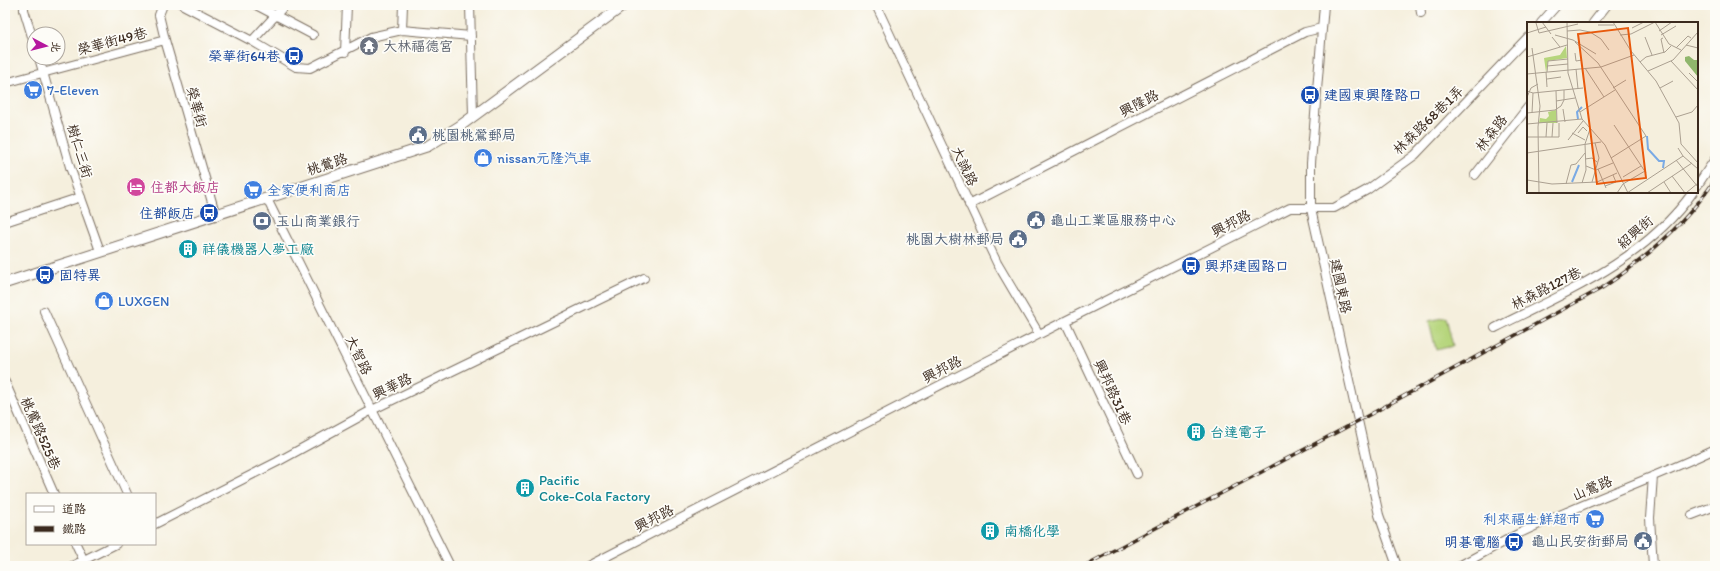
<svg xmlns="http://www.w3.org/2000/svg" width="1720" height="571" font-family="Itim,'LXGW WenKai TC',sans-serif">
  <rect width="100%" height="100%" fill="#fdfcf7"/>
  <filter id="ink" filterUnits="userSpaceOnUse"><feTurbulence type="fractalNoise" baseFrequency=".025" numOctaves="2"/><feDisplacementMap in="SourceGraphic" scale="8" xChannelSelector="R" yChannelSelector="G"/><feConvolveMatrix kernelMatrix="1 2 1 2 8 2 1 2 1" color-interpolation-filters="sRGB"/></filter>
  <filter id="wash" filterUnits="userSpaceOnUse"><feTurbulence type="fractalNoise" baseFrequency=".012" numOctaves="4" result="noise"/><feDisplacementMap in="SourceGraphic" scale="16" xChannelSelector="R" yChannelSelector="G"/><feGaussianBlur stdDeviation="0.9" result="paint"/><feColorMatrix in="noise" values="0 0 0 0 0 0 0 0 0 0 0 0 0 0 0 0 0 1.4 0 .05"/><feComposite in="paint" operator="in"/></filter>
  <g filter="url(#wash)">
    <rect width="100%" height="100%" fill="#f5efdd"/>
    <path fill="#b6d57c" stroke="#78804d" d="M1446,317l7,29 -17,4 -7,-29z"/>
  </g>
  <g filter="url(#ink)">
    <g fill="none" stroke-linecap="round" stroke-linejoin="round">
      <defs>
        <path id="minor" d="M24,5v5l10,33
          M163,5l-4,10 6,25 51,176
          M183,5l69,36 44,26 14,1 61,-31 31,-7 69,6
          M256,5l57,30
          M470,5l3,110
          M876,5l121,258 42,71
          M1324,5l-13,158v46l68,306 18,51
          M1420,5l1,8
          M1541,23l16,-18
          M1593,23l14,-18
          M402,30l1,-25
          M252,41l33,-36
          M345,52l2,-47
          M39,58l31,109 30,84
          M5,83l160,-43
          M1475,175l53,-68
          M1697,186l18,-27
          M267,199l183,367
          M969,205l336,-173 17,-4
          M5,222l76,-25
          M44,311l83,183
          M1065,321l72,153
          M1495,328c72,-36 150,-68 198,-136
          M5,382l49,112
          M1692,515l23,-9
          M155,524l122,-62 95,-52 272,-132
          M76,544l8,17
          M72,566l44,-22
          M588,566l477,-245 225,-113h44l33,-18 48,-35 113,-118
          M1459,566c19,-10 38,-21 57,-31 65,-32 134,-55 199,-86
          M1653,566l-3,-48 3,-42"/>
        <path id="major" d="M5,283l423,-137 32,-20 164,-121"/>
      </defs>
      <use href="#minor" stroke="#7c6f61" stroke-width="10"/>
      <use href="#major" stroke="#7c6f61" stroke-width="12"/>
      <use href="#minor" stroke="#fff" stroke-width="8"/>
      <use href="#major" stroke="#fff" stroke-width="10"/>
      <defs>
        <path id="rail" d="M1084,566l274,-145 244,-133c44,-29 83,-64 113,-108"/>
      </defs>
      <use href="#rail" stroke="#3b2a1e" stroke-width="3.5"/>
      <use href="#rail" stroke="#fdfcf7" stroke-width="2" stroke-dasharray="6" stroke-linecap="butt"/>
    </g>
  </g>
  <defs>
    <symbol id="temple-disc" viewBox="-11 -11 22 22"><circle r="9.5" fill="#6b7280" stroke="#fdfcf7"/><path d="M0-6L5-2H3V0L6.5 2.5H4V6H1.5V3h-3V6H-4V2.5H-6.5L-3 0V-2H-5Z" fill="#fff"/></symbol>
    <symbol id="bus-disc" viewBox="-11 -11 22 22"><circle r="9.5" fill="#1a4fb4" stroke="#fdfcf7"/><path d="M-5-6H5V4H4V6H2V4H-2V6H-4V4H-5ZM-3.5-4V0h7V-4ZM-3.5 1.2v1.5H-2V1.2ZM2 1.2v1.5H3.5V1.2Z" fill="#fff"/></symbol>
    <symbol id="supermarket-disc" viewBox="-11 -11 22 22"><circle r="9.5" fill="#3f7fe0" stroke="#fdfcf7"/><path d="M-6-5.5h2.5l.6 2H6L4.5 2H-2.5L-4.4-4H-6ZM-1.5 3.2a1.3 1.3 0 1 0 .1 0ZM3 3.2a1.3 1.3 0 1 0 .1 0Z" fill="#fff"/></symbol>
    <symbol id="civic-disc" viewBox="-11 -11 22 22"><circle r="9.5" fill="#5c6f8a" stroke="#fdfcf7"/><path d="M-.6-6.5H3V-4.5H.6V-3L4-1V1h2V6H-6V1h2V-1L-.6-3ZM-1.2 2.5V6h2.4V2.5Z" fill="#fff"/></symbol>
    <symbol id="shop-disc" viewBox="-11 -11 22 22"><circle r="9.5" fill="#3f7fe0" stroke="#fdfcf7"/><path d="M-5-2.5h2.3a2.7 3.5 0 0 1 5.4 0H5L5.5 6h-11ZM-1.5-2.5h3a1.5 2.3 0 0 0-3 0Z" fill="#fff"/></symbol>
    <symbol id="hotel-disc" viewBox="-11 -11 22 22"><circle r="9.5" fill="#d1479c" stroke="#fdfcf7"/><path d="M-6-4.5h1.5V1H6V5H4.5V3h-9V5H-6ZM-4 0a1.8 1.8 0 1 1 3.6 0ZM.5 0V-2.5h3Q6-2.5 6 0Z" fill="#fff"/></symbol>
    <symbol id="bank-disc" viewBox="-11 -11 22 22"><circle r="9.5" fill="#5c6f8a" stroke="#fdfcf7"/><path d="M-6-4H6V4H-6ZM0-2.3a2.3 2.3 0 1 0 0 4.6a2.3 2.3 0 1 0 0-4.6Z" fill="#fff"/></symbol>
    <symbol id="building-disc" viewBox="-11 -11 22 22"><circle r="9.5" fill="#0f9aa8" stroke="#fdfcf7"/><path d="M-4-6H4V6H1V3H-1V6H-4ZM-2.5-4.3h1.7v1.8h-1.7ZM.8-4.3h1.7v1.8H.8ZM-2.5-1h1.7V.8h-1.7ZM.8-1h1.7V.8H.8Z" fill="#fff"/></symbol>
  </defs>
  <g fill-rule="evenodd">
    <use href="#temple-disc" x="358" y="35" width="22" height="22"/>
    <use href="#bus-disc" x="283" y="45" width="22" height="22"/>
    <use href="#supermarket-disc" x="22" y="79" width="22" height="22"/>
    <use href="#bus-disc" x="1299" y="84" width="22" height="22"/>
    <use href="#civic-disc" x="407" y="124" width="22" height="22"/>
    <use href="#shop-disc" x="472" y="147" width="22" height="22"/>
    <use href="#hotel-disc" x="125" y="176" width="22" height="22"/>
    <use href="#supermarket-disc" x="242" y="179" width="22" height="22"/>
    <use href="#bus-disc" x="198" y="202" width="22" height="22"/>
    <use href="#civic-disc" x="1025" y="209" width="22" height="22"/>
    <use href="#bank-disc" x="251" y="210" width="22" height="22"/>
    <use href="#civic-disc" x="1007" y="228" width="22" height="22"/>
    <use href="#building-disc" x="177" y="238" width="22" height="22"/>
    <use href="#bus-disc" x="1180" y="255" width="22" height="22"/>
    <use href="#bus-disc" x="34" y="264" width="22" height="22"/>
    <use href="#shop-disc" x="93" y="290" width="22" height="22"/>
    <use href="#building-disc" x="1185" y="421" width="22" height="22"/>
    <use href="#building-disc" x="514" y="477" width="22" height="22"/>
    <use href="#supermarket-disc" x="1584" y="508" width="22" height="22"/>
    <use href="#building-disc" x="979" y="520" width="22" height="22"/>
    <use href="#civic-disc" x="1632" y="530" width="22" height="22"/>
    <use href="#bus-disc" x="1503" y="531" width="22" height="22"/>
  </g>
  <g text-anchor="middle" stroke-width="3.5" stroke-linejoin="round" paint-order="stroke">
    <g font-size="14" fill="#3b2a1e" stroke="#fdfcf7">
      <text transform="translate(112 41) rotate(-15)" y="5">榮華街49巷</text>
      <text transform="translate(1139 103) rotate(-27)" y="5">興隆路</text>
      <text transform="translate(197 107) rotate(74)" y="5">榮華街</text>
      <text transform="translate(1428 120) rotate(-44)" y="5">林森路68巷1弄</text>
      <text transform="translate(1491 133) rotate(-52)" y="5">林森路</text>
      <text transform="translate(80 151) rotate(73)" y="5">樹仁三街</text>
      <text transform="translate(327 164) rotate(-18)" y="5">桃鶯路</text>
      <text transform="translate(965 166) rotate(65)" y="5">大誠路</text>
      <text transform="translate(1231 223) rotate(-27)" y="5">興邦路</text>
      <text transform="translate(1635 232) rotate(-41)" y="5">紹興街</text>
      <text transform="translate(1341 286) rotate(78)" y="5">建國東路</text>
      <text transform="translate(1546 288) rotate(-27)" y="5">林森路127巷</text>
      <text transform="translate(359 355) rotate(64)" y="5">大智路</text>
      <text transform="translate(942 369) rotate(-27)" y="5">興邦路</text>
      <text transform="translate(392 386) rotate(-26)" y="5">興華路</text>
      <text transform="translate(1113 392) rotate(65)" y="5">興邦路31巷</text>
      <text transform="translate(41 433) rotate(66)" y="5">桃鶯路525巷</text>
      <text transform="translate(1592 488) rotate(-23)" y="5">山鶯路</text>
      <text transform="translate(654 518) rotate(-27)" y="5">興邦路</text>
    </g>
    <g font-size="14" fill="#5b616d" stroke="#fdfcf7" text-anchor="start">
      <text x="383" y="51">大林福德宮</text>
    </g>
    <g font-size="14" fill="#164399" stroke="#fdfcf7" text-anchor="end">
      <text x="280" y="61">榮華街64巷</text>
      <text x="1324" y="100" text-anchor="start">建國東興隆路口</text>
      <text x="195" y="218">住都飯店</text>
      <text x="1205" y="271" text-anchor="start">興邦建國路口</text>
      <text x="59" y="280" text-anchor="start">固特異</text>
      <text x="1500" y="547">明碁電腦</text>
    </g>
    <g font-size="14" fill="#366cbe" stroke="#fdfcf7" text-anchor="start">
      <text x="47" y="95">7-Eleven</text>
      <text x="497" y="163">nissan元隆汽車</text>
      <text x="267" y="195">全家便利商店</text>
      <text x="118" y="306">LUXGEN</text>
      <text x="1581" y="524" text-anchor="end">利來福生鮮超市</text>
    </g>
    <g font-size="14" fill="#4e5e75" stroke="#fdfcf7" text-anchor="start">
      <text x="432" y="140">桃園桃鶯郵局</text>
      <text x="1050" y="225">龜山工業區服務中心</text>
      <text x="276" y="226">玉山商業銀行</text>
      <text x="1004" y="244" text-anchor="end">桃園大樹林郵局</text>
      <text x="1629" y="546" text-anchor="end">龜山民安街郵局</text>
    </g>
    <g font-size="14" fill="#b23c85" stroke="#fdfcf7" text-anchor="start">
      <text x="150" y="192">住都大飯店</text>
    </g>
    <g font-size="14" fill="#0d838f" stroke="#fdfcf7" text-anchor="start">
      <text x="202" y="254">祥儀機器人夢工廠</text>
      <text x="1210" y="437">台達電子</text>
      <text x="539" y="485">Pacific<tspan x="539" dy="16">Coke-Cola Factory</tspan></text>
      <text x="1004" y="536">南橋化學</text>
    </g>
  </g>
  <g transform="translate(1527 22)">
    <rect width="171" height="171" fill="#f5efdd"/>
    <path d="M162,34l5,4h4v17l-13,-16v-4z" fill="#90b66c"/>
    <path d="M39,24l1,12 -19,3 -2,11 -2,-14 16,-3zM29,88l1,13h-18l1,-5 6,1 3,-3 -1,-4z" fill="#b6d57c"/>
    <path fill="none" stroke="#7aaae4" stroke-width="2" d="M51,97l-1,-7 5,-5M120,114l1,13 11,12h5l-1,7M45,160l7,-17"/>
    <path fill="none" stroke="#aba091" stroke-width="1" d="M15,0l9,12M19,0h37M40,0l1,51 14,46 23,26 23,48M86,0l18,29 25,30 23,42 2,21 17,19M128,0l14,22 12,6M9,1l3,10 39,-9M71,3h16M105,6l12,-6M40,9l13,-1 10,2 11,7 8,11M132,9l13,-9M0,11l19,-6M28,13l18,5 23,14M93,13l11,-1 24,-12M134,13l15,-9M25,15l8,10M118,15l7,18M136,16l-2,1 3,14M48,20l23,21 48,73 -35,22M159,23l12,3M5,26l8,58 -2,21 1,66M149,26l12,-12 3,2M48,31l1,8 6,-1M0,35l40,-12M144,39l27,29M113,40l6,-5 19,-5 6,-6M20,44l21,-2M58,46l19,29M49,47l2,20M121,49l25,-11 25,-28M19,50l1,15M20,50l1,-11 20,-2M162,51l9,9M0,52l74,-7 33,-12M20,57l14,-2M86,66l13,-8M133,66l13,-7M0,69l6,2 50,-5M29,69l1,32M0,75l4,-9 7,-4M29,79l19,-3M36,87l2,13M53,90l35,-22M0,91l28,-3 6,-4 3,-6v-10M5,91l1,-20M149,95l16,-5 6,-7M0,102l55,-5M87,103l32,48M45,111l13,7M51,111l5,-6 4,4M0,115h32v-14M19,115l1,-14M25,115l1,-14M41,118l15,-19M151,126l5,8 15,13M0,131l74,-11M58,137l7,-1 5,4M149,138l22,27M59,144l10,4 17,-7M71,147l8,19M145,154l13,17M96,155l18,-11M0,158l25,4 45,-2 20,-9M65,160l7,-24 -4,-15M137,160l7,11M55,161l4,-13 -1,-26 5,-15M39,162l5,-19 5,-1 9,-11M78,164l11,-4 -3,-7M90,171l6,-9 22,-13M100,171l56,-37M120,171l45,-30M159,171l12,-10"/>
    <path fill="#e8590c" fill-opacity="0.15" stroke="#e8590c" stroke-width="2" d="M101,6l18,150 -49,6 -19,-150z"/>
    <rect width="171" height="171" fill="none" stroke="#3b2a1e" stroke-width="2"/>
  </g>
  <rect width="1720" height="571" fill="none" stroke="#fdfcf7" stroke-width="20"/>
  <rect x="26" y="493" width="130" height="52" fill="#fdfcf7" stroke="#afa8a0"/>
  <rect x="34" y="506" width="20" height="6" fill="#ffffff" stroke="#afa8a0"/>
  <text x="62" y="513" font-size="12" fill="#3b2a1e">道路</text>
  <rect x="34" y="526" width="20" height="6" fill="#3b2a1e" stroke="#afa8a0"/>
  <text x="62" y="533" font-size="12" fill="#3b2a1e">鐵路</text>
  <g transform="translate(46 46) rotate(97)"><circle r="19" fill="#fdfcf7" stroke="#afa8a0"/>
  <path d="M0-3L7 15L0 10L-7 15Z" fill="#b5179e"/>
  <text y="-6" font-size="11" font-weight="bold" text-anchor="middle" fill="#3b2a1e">北</text>
  </g>
</svg>
